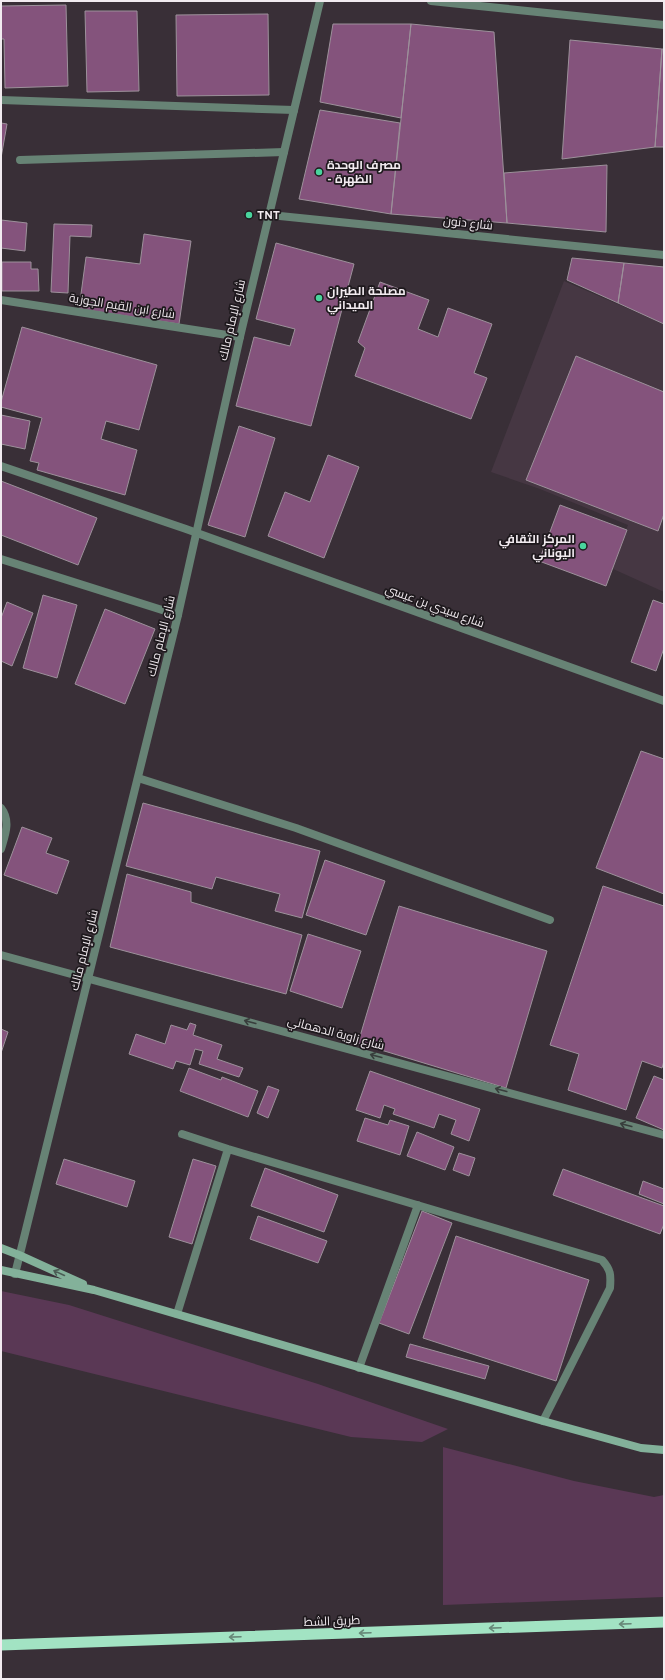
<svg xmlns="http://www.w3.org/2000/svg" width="665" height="1680" font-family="Overpass,Cairo,sans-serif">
  <rect width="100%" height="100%" fill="#392f37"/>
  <path fill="#463743" d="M564,281l100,43v268l-53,-24 17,-43 -88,-36 -49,-17z"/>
  <path fill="#5a3855" d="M1,1291l68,14 249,79 130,45 -26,13 -71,-5 -350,-86z
    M443,1447l131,34 80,16 10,-2v102l-221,8z"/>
  <path fill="#84537c" stroke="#9d919b" d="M66,5l2,81 -63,2 -1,-49h-3v-33z
    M85,11h52l2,80 -52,1z
    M268,14l1,81 -92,1 -1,-81z
    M333,24h78l-10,94 -81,-16z
    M411,24l83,8 13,191 -116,-9z
    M570,40l92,9 -7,98 -93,12z
    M662,49h2v98h-9z
    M320,110l80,13 -9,91 -92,-15z
    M1,123l6,1 -6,34z
    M607,165l-1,67 -99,-9 -3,-50z
    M1,220l26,3 -2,28 -24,-3z
    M54,224l38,1 -1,12 -21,-1 -2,57 -17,-1z
    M144,234l47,7 -12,83 -100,-15 7,-52 54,7z
    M276,243l78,21 -43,162 -75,-20 18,-69 36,9 5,-17 -39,-10z
    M572,258l52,5 -6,40 -51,-23z
    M2,262h29v7h7l1,22h-37z
    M624,263l40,4v57l-46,-21z
    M380,282l49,18 -11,29 20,8 10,-29 44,16 -18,49 13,5 -16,41 -116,-43 10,-28 -7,-6z
    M22,327l135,38 -18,65 -33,-9 -5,18 36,11 -12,45 -88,-25 2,-7 -9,-2 12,-43 -41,-11v-5z
    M576,356l88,36v122l-6,17 -132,-51z
    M1,415l29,6 -5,28 -24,-5z
    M239,426l36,12 -30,99 -37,-12z
    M328,455l31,12 -35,91 -56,-22 17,-44 25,10z
    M1,481l96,37 -19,47 -77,-30z
    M560,505l67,25 -21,56 -67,-25z
    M43,595l34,10 -20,73 -34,-10z
    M653,600l11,4v44l-8,23 -25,-9z
    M7,602l26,11 -21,53 -11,-5v-43z
    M105,609l50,20 -30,75 -50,-20z
    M641,751l23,8v135l-68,-26z
    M143,803l177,48 -18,67 -27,-7 5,-17 -64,-17 -4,12 -86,-23z
    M22,827l30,11 -6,15 23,8 -12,33 -53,-19z
    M325,860l60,21 -19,54 -60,-20z
    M127,874l64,18v10l111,33 -16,59 -176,-47z
    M603,886l61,20v155l-2,7 -20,-7 -16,49 -58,-20 11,-36 -29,-9z
    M399,906l148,45 -41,137 -148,-45z
    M308,934l53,17 -19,57 -52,-17z
    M190,1023l6,2 -3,10 29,10 -5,14 26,9 -4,9 -40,-13 4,-13 -8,-2 -5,16 -14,-4 -3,8 -44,-15 7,-20 29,10 6,-19 16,5z
    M1,1029l7,3 -7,21z
    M189,1068l32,12 1,-3 36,14 -10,26 -68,-26z
    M370,1071l110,38 -11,32 -18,-7 5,-14 -17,-6 -5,14 -41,-14 2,-5 -11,-4 -4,13 -24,-8z
    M654,1076l10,4v50l-28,-12z
    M268,1086l11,4 -11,28 -11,-5z
    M365,1118l23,7 2,-5 19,6 -9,29 -43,-14z
    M417,1132l37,15 -9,23 -38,-14z
    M459,1153l16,5 -6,18 -16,-6z
    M64,1159l71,22 -8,26 -71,-23z
    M193,1159l23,7 -24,78 -23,-7z
    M265,1168l73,27 -14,37 -73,-26z
    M563,1169l101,37v18l-4,10 -107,-39z
    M643,1181l21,8v15l-25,-10z
    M422,1211l30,12 -43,111 -30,-11z
    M258,1216l69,25 -9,22 -68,-24z
    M456,1236l133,44 -33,101 -133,-43z
    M410,1344l79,22 -4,13 -79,-22z"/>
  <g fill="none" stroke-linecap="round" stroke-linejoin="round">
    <path stroke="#678375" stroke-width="8" d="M20,160l264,-8"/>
    <path stroke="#678375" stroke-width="8" d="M431,1l233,24
      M1,100l293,10
      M270,215l394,40
      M1,300l239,37
      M1,466l185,63 478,172
      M1,559l177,56
      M138,778l158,50 254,92
      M1,808c10,13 4,27 0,41
      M1,955l663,180
      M182,1134l46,15 374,111c9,10 9,15 8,28l-67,133
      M177,1314l51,-165
      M359,1368l59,-163"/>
    <path stroke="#678375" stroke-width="8" d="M15,1274l163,-659 62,-278 80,-336"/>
    <path stroke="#83b19a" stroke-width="8" d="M1,1248l18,7 64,29
      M1,1270l93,20 449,131 98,27 23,2"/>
    <path stroke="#a2e3c3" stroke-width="11" d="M1,1645l663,-23"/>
  </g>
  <defs><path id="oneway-shaft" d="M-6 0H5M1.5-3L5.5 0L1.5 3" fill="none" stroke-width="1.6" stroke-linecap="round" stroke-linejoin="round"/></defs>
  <g stroke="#383e3c">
    <use href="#oneway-shaft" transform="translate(250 1022) rotate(-165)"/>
    <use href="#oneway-shaft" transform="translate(376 1056) rotate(-165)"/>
    <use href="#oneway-shaft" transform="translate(501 1090) rotate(-165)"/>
    <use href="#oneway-shaft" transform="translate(626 1125) rotate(-165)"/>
  </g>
  <use stroke="#4b5d55" href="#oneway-shaft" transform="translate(59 1273) rotate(-155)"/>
  <g stroke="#678878">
    <use href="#oneway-shaft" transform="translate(625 1624) rotate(178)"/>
    <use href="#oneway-shaft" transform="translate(495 1628) rotate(178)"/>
    <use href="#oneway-shaft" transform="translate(365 1633) rotate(178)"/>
    <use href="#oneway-shaft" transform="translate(235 1637) rotate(178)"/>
  </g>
  <g fill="#49d49d" stroke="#1e191d" stroke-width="1.5">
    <circle cx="319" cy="172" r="4"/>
    <circle cx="249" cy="215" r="4"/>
    <circle cx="319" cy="298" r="4"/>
    <circle cx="583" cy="546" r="4"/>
  </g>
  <g text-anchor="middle" stroke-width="3.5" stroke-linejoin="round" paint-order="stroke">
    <g font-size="12" font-weight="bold" fill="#f2ebf0" stroke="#1e191d" text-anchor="start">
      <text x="327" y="169">مصرف الوحدة<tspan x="327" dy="14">- الظهرة</tspan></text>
      <text x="257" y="219">TNT</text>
      <text x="327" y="295">مصلحة الطيران<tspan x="327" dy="14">الميداني</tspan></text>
      <text x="575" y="543" text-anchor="end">المركز الثقافي<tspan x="575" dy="14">اليوناني</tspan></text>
    </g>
    <g font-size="12" fill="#f2ebf0" stroke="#1e191d">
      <text transform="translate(468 223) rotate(6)" y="4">شارع دنون</text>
      <text transform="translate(122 306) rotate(9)" y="4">شارع ابن القيم الجوزية</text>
      <text transform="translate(232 320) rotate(-77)" y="4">شارع الإمام مالك</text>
      <text transform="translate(435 606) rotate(20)" y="4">شارع سيدي بن عيسي</text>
      <text transform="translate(161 636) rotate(-76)" y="4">شارع الإمام مالك</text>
      <text transform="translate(84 950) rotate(-76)" y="4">شارع الإمام مالك</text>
      <text transform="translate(336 1033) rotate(15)" y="4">شارع زاوية الدهماني</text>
      <text transform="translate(332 1621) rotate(-2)" y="4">طريق الشط</text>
    </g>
  </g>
  <rect width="665" height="1680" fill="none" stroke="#f2ebf0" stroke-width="4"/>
</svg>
